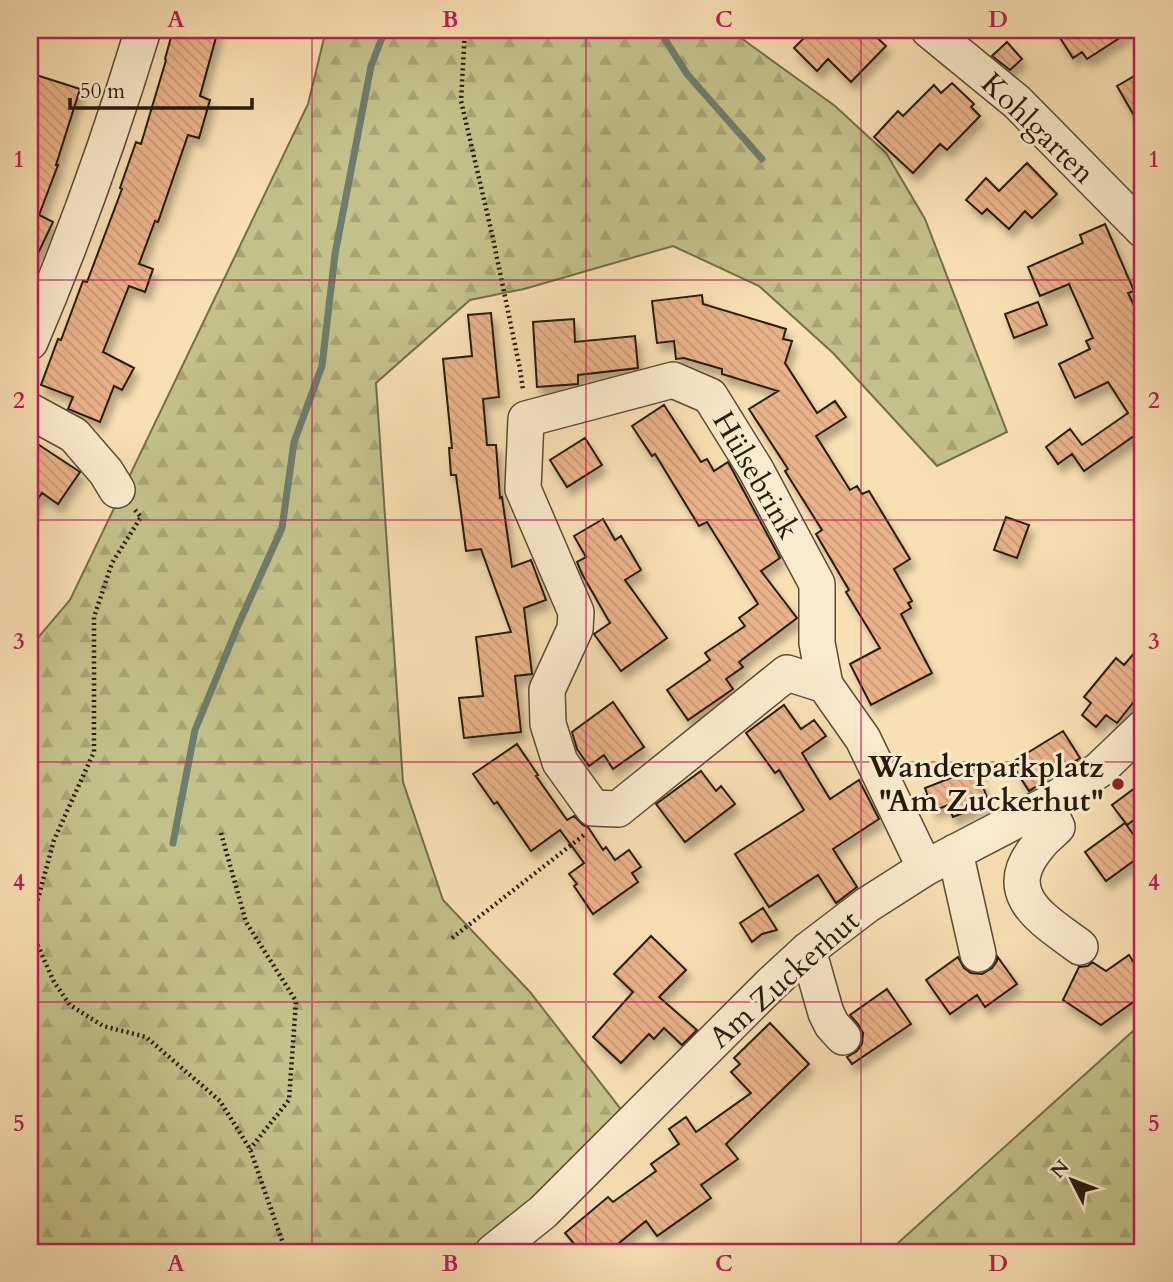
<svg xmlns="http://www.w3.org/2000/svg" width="1173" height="1282" font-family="Cardo,serif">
  <defs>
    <pattern id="forest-firs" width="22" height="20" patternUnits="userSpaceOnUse" patternTransform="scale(1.75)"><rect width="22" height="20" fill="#c3c189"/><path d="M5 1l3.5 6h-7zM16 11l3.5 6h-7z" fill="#a7a575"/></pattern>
    <pattern id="building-back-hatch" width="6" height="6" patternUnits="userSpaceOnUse" patternTransform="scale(1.75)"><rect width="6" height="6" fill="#eab289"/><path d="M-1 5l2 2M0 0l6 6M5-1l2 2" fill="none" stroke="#c99875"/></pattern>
    <filter id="shadow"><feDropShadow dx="4.5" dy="8" stdDeviation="3.5" flood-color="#0004"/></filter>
  </defs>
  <rect width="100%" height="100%" fill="#f9e0b3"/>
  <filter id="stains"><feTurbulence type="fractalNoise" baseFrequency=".00286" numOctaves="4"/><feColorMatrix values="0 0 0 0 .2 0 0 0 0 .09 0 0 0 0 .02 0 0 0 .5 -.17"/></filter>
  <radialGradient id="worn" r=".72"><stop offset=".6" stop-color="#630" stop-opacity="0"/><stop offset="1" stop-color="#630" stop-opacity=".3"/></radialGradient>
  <path fill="url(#forest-firs)" stroke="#746e4c" stroke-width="2" d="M326,30h404l105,76 51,47 39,66 82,213 -70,34 -104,-113 -74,-67 -86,-40 -149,43 -54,11 -94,83 27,399 40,118 87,92 93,120 -100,100 -51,40h-442v-605l40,-47 238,-496z
    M1143,1022v230h-255z"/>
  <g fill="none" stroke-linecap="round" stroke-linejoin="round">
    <path stroke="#6e7c6d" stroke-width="7" d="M659,30l28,44 75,85
      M173,843l22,-113 44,-107 43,-95 12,-86 28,-76 13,-112 36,-188 14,-36"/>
  </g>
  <path fill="url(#building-back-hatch)" stroke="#251a0e" stroke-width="2" filter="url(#shadow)" d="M173,30h45l-18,66 10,4 -11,38 -11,-3 -30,87 -3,-1 -16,43 14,5 -8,23 -16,-6 -26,66 31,16 -12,22 -8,-4 -14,36 -32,-13 5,-12 -32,-12 17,-46 3,1 22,-59 4,1 35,-93 -2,-1 16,-46 5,2 25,-84 -1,-1z
    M812,30h57l17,16 -35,36 -23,-23 -11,12 -23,-23z
    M1055,30h77l-45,29 -5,-7 -9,6z
    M1007,42l15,17 -12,11 -18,-14z
    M1143,71v60l-26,-45z
    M33,74l47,15 -24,76h2l-19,50 14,7 -23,48v-186z
    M952,83l22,21 -3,3 9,9 -33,34 -7,-6 -27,29 -39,-36 24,-26 5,5 31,-31 7,8z
    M1027,163l30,31 -25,24 -7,-7 -16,18 -22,-20 -5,5 -16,-14 20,-22 13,13z
    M1105,224l29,67 -6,2 15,31v111l-2,-4 -57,40 -12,-17 -14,10 -12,-17 24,-18 12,16 46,-32 -20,-31 -33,16 -16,-34 31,-15 -4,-8 7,-3 -24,-54 -29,12 -12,-29 55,-24 -3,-8z
    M702,295l1,9 83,25 -3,10 9,2 -7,22 32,50 18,-12 11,16 -30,19 34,54 7,-4 5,8 7,-3 41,68 -16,10 18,32 -4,2 3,5 -10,6 31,59 -61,32 -21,-41 30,-16 -34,-56 3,-2 -33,-56 6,-4 -37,-59 3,-2 -39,-60 29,-18 -56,-17v-5l-38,-11 -8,1 -2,-18 -17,2 -5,-42z
    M1038,302l9,23 -33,13 -9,-24z
    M491,313l8,84 -16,2 4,46h9l4,53 2,-1 10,70 19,-7 15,40 -22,8 8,66 -17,2 6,56 -57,6 -5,-40 24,-2 -7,-59 35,-5 -30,-83 -15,2 -10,-76h-5l-2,-27h3l-9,-89 29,-3 -4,-41z
    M574,319l1,23 60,-6 3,32 -60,7v9l-41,3 -4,-65z
    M664,405l37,57 6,-3 7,12 14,-9 52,96 -19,13 36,47 -58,44 4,5 -17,12 7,10 -45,31 -21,-30 43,-30 -5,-7 40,-27 -6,-8 19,-14 -51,-82 -8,4 -44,-72 -3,2 -20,-30z
    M585,438l17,27 -35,22 -17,-27z
    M30,439l50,33 -22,32 -16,-11 -12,17z
    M1006,517l23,8 -12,33 -23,-8z
    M603,519l12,21 6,-4 20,34 -16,10 42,58 -46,33 -27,-37 16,-11 -28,-49 -5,-12 9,-5 -12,-21z
    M1143,643v47l-26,33 -11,-8 -10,12 -14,-12 9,-12 -7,-6 32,-39 8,7z
    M613,702l31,45 -31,22 -9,-14 -15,11 -12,-17 -5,-17z
    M784,705l17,24 13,-9 12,16 -24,17 28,46 29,-19 20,39 -46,30 24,38 -21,16 -18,-28 -49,32 -34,-53 69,-44 -25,-40 -4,3 -29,-40z
    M1063,731l17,27 -51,33 -18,-28z
    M517,744l21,31 -2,1 31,44 7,-4 9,9 5,2 15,23 3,-3 9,13 14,-10 12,17 -9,6 6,9 -45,32 -19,-28 3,-2 -8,-10 15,-11 -24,-33 -29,21 -34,-49 -3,2 -21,-30z
    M976,768l13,35 -36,14 -5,-12 -15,6 -8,-23z
    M701,771l15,20 5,-5 14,18 -50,38 -29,-38z
    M1143,782v31l-16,12 -15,-20z
    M1125,823l18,25v6l-37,27 -21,-29z
    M763,908l14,22 -15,4 -10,8 -12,-19z
    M651,936l35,34 -27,27 38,33 -15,15 -18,-17 -10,11 -5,-5 -28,29 -28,-26 40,-45 -19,-18z
    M1129,955l14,22v18l-42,30 -38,-25 16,-33 9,-1 4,-4 14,9z
    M997,956l20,28 -32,23 -8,-12 -27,19 -24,-34 32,-23 6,11 7,5 11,1 10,-6 5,-7z
    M887,989l24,35 -59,40 -5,-7 10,-6 5,-7 1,-11 -5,-9 -8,-9z
    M770,1023l39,41 -83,80 12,15 -37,26 10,13 -54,38 -11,-15 -38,31h-27l-16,-19 43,-36 5,5 43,-31 -5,-7 28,-20 -10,-15 17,-12 10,15 55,-39 -20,-21 9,-8 -6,-6z"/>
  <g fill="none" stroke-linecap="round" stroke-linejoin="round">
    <defs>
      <path id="minor" d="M929,30l88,72 126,128
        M30,342c43,-101 81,-207 113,-312
        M30,411l44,24 32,37 11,18
        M825,685l-8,-42v-59l-61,-114 -46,-74 -37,-16 -147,39 -3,70 53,123 -1,17 -28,61 1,34 12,38 33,46 25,1 169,-136 38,12 38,54 62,129
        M1046,805l11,22c-6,6 -14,12 -19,19 -41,49 6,74 42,101
        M955,852l23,102
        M808,950l18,63 6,12 11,12
        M493,1252l50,-40 228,-228 37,-34 59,-45 58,-37 121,-63 53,-35 44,-42"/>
    </defs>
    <use href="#minor" stroke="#5a4c37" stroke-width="38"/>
    <path stroke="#251a0e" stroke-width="4.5" stroke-dasharray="2 3.5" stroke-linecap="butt" d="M465,30l-4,71 31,133 28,135 3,21
      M135,510l6,7 -29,46 -18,54v135l-40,88 -24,88 24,54 16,23 33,21 43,11 74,64 30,48 36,103
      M221,833l25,89 50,79 -7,99 -39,49
      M452,938l132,-103"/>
    <use href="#minor" stroke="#fbebce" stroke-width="35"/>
  </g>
  <path fill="none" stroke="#c2185b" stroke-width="2" stroke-opacity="0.55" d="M312,30v1222M586,30v1222M861,30v1222M30,280h1113M30,520h1113M30,762h1113M30,1002h1113"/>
  <circle fill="#8f2418" stroke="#fbebce" stroke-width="2.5" cx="1118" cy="784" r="7"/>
  <g text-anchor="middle" stroke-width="6" stroke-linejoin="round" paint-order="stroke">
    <g font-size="30" fill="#251a0e" stroke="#fbebce">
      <text transform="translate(1038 128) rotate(44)" y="10">Kohlgarten</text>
      <text transform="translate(756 475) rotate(60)" y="10">Hülsebrink</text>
      <text transform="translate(784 979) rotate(-42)" y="10">Am Zuckerhut</text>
    </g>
    <g font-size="30" font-weight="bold" fill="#251a0e" stroke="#fbebce" text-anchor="end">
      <text x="1104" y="777">Wanderparkplatz<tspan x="1104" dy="34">"Am Zuckerhut"</tspan></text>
    </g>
  </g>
  <rect width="1173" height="1282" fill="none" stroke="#f9e0b3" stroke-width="77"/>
  <g transform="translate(1072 1180) rotate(312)" stroke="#fbebce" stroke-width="5" paint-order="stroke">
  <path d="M0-5L12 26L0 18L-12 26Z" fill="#251a0e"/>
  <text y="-10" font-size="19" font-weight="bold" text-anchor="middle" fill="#251a0e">N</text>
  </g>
  <path d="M70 98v10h182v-10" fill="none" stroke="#251a0e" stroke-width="3.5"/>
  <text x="80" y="98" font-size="21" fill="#251a0e" stroke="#fbebce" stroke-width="5" paint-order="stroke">50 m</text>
  <rect x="38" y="38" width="1096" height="1206" fill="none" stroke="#c2185b" stroke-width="2.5"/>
  <g font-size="23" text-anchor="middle" font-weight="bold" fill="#c2185b">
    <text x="176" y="27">A</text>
    <text x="450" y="27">B</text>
    <text x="724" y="27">C</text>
    <text x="998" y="27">D</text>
    <text x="19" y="167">1</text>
    <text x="1154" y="167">1</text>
    <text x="19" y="408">2</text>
    <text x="1154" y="408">2</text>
    <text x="19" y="649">3</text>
    <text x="1154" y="649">3</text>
    <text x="19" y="890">4</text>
    <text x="1154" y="890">4</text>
    <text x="19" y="1131">5</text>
    <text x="1154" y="1131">5</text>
    <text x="176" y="1271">A</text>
    <text x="450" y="1271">B</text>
    <text x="724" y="1271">C</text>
    <text x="998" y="1271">D</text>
  </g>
  <rect width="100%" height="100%" filter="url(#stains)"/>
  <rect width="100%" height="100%" fill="url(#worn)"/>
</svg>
